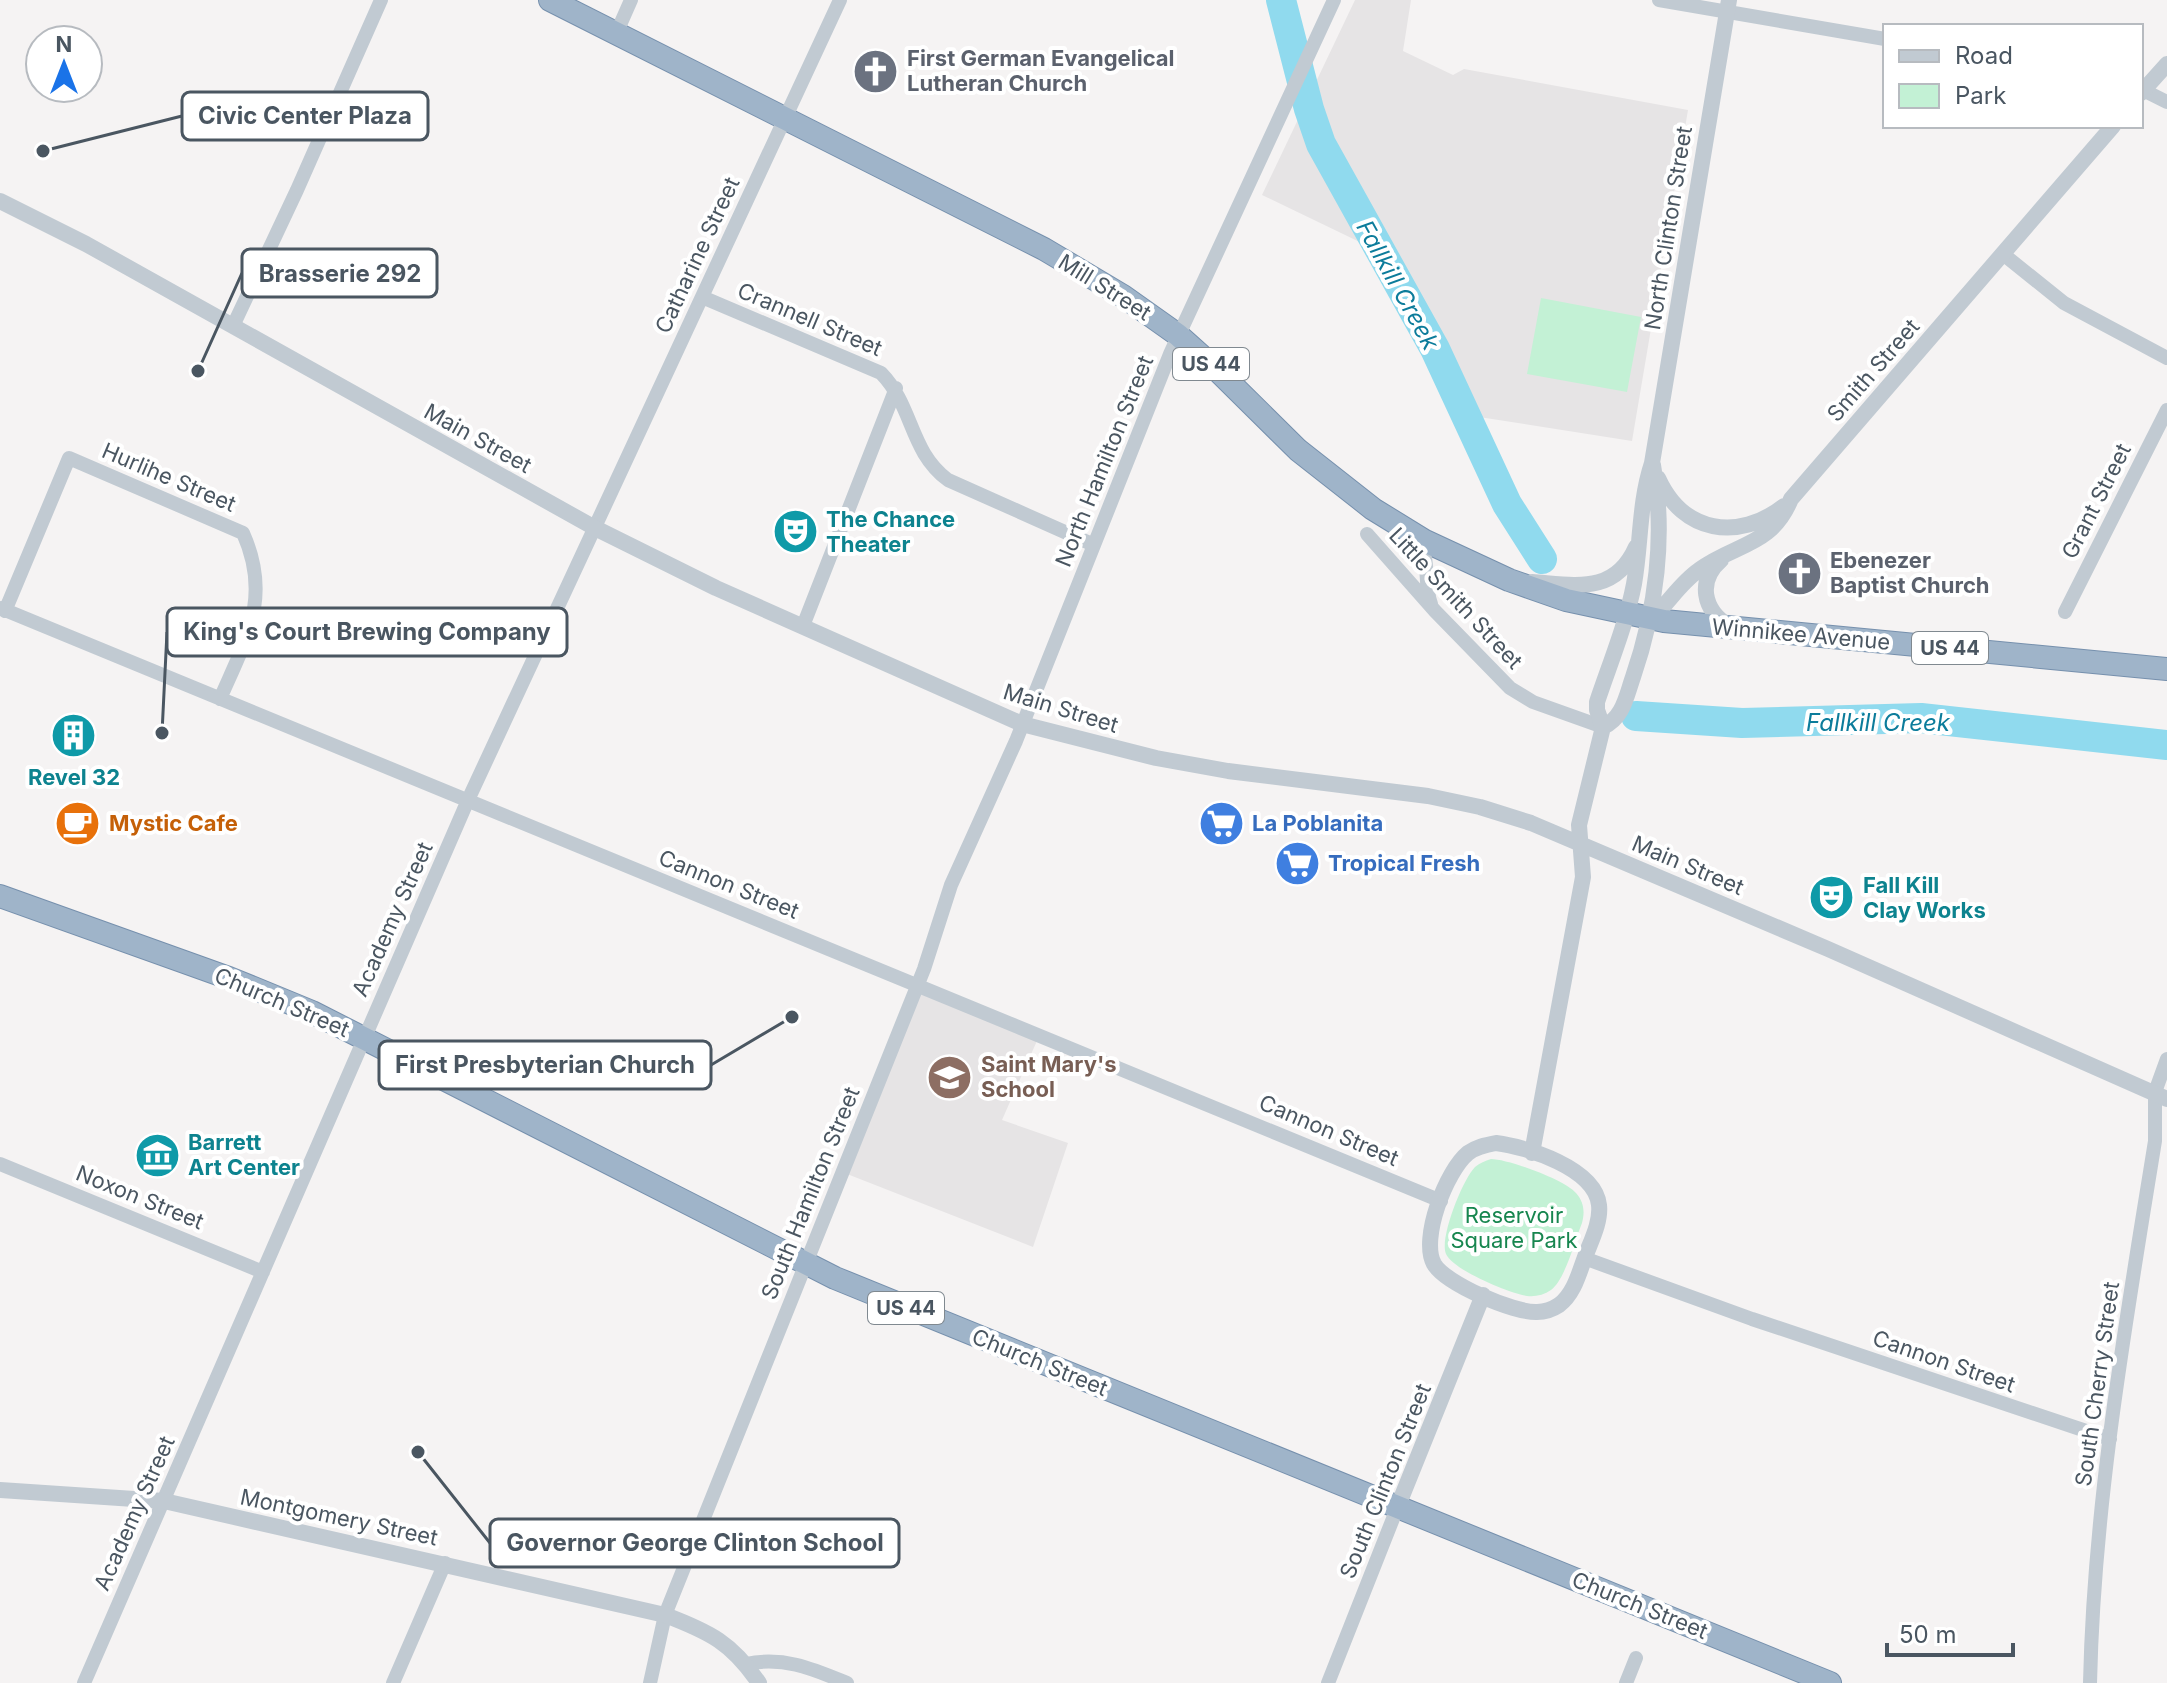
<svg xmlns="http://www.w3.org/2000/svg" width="2167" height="1683" font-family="Inter,sans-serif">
<rect width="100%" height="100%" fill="#f5f3f3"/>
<path fill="#e6e4e5" d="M1355,0H1411L1403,51L1453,75L1464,69L1688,110L1632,441L1479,417L1385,249L1370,247L1262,195Z
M917,984L1040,1034L1002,1120L1068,1143L1033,1247L842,1172Z"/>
<path fill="#c3f1d5" d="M1541,298L1641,317L1627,392L1527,374Z
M1491,1159C1508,1159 1565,1180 1576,1193C1584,1202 1585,1212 1582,1223C1575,1240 1565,1280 1551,1290C1544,1295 1535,1297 1527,1296C1509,1293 1453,1270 1446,1254C1439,1238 1463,1179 1475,1167C1480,1163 1485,1161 1491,1159Z"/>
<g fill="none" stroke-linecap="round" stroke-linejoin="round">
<path stroke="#90daee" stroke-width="30" d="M1281,0L1309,109L1321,144L1435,349L1507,504L1542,559
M1636,716L1742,723L1921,718L2167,745"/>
<defs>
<path id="trunk" d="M550,0L1044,249L1123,296L1178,335L1216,369L1298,450L1373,509L1425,541L1509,580L1566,600L1664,621L2167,669
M0,896L229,978L312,1012L835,1278L1830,1683"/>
</defs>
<use href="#trunk" stroke="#7690ad" stroke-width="24"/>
<path stroke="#c1cad2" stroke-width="14" d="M1659,0L1885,39
M616,34L631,0
M2141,89L2167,102
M2003,254L2064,303L2167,358
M702,297L881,373C914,407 909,451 948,480L1094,545
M233,326L297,190L381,0
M1367,534L1435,611L1510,688L1533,702L1603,727
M1418,539C1431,559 1423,582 1431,604
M0,608L1441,1201
M5,611L69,458L243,533C272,598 246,639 220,699
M2065,612L2167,410
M803,626L896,388
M0,1164L263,1272
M1584,1258L1752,1319L2110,1439
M746,1664C784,1656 813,1669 847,1683
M84,1683L468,800L840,0
M393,1683L445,1563
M650,1683L665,1615L924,969L951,885L1016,741L1170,354L1334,0
M1328,1683L1398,1506
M1626,1683L1636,1658
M2090,1683C2094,1501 2126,1321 2155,1141V1092L2167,1059"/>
<path stroke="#c1cad2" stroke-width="16" d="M2141,93L2167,64
M0,201L86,244L595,528L716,588L1022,724L1156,758L1228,771L1428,796L1480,807L1531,823L1828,949L2167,1099
M1658,478C1683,533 1738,542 1784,506
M1721,560C1697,581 1703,610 1729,626
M1532,582C1575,585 1615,595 1636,547
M1651,619C1668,604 1680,583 1699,570C1736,543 1771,547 1791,499L2113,126
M1603,727C1623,718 1626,697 1633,677C1656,610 1666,535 1653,465
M1496,1143C1527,1147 1595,1168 1599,1205C1601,1222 1591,1241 1585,1257C1579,1273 1574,1294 1559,1305C1553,1309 1545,1312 1537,1312C1514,1313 1446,1284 1434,1264C1420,1239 1446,1171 1468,1153C1476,1147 1485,1145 1496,1143Z
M1532,1153L1583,877L1579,825L1603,727L1597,710V702C1610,663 1626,625 1634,584C1641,544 1639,502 1652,463L1729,0
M0,1490L164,1501L665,1615C710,1632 732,1643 759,1683
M1398,1506L1483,1295"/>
<use href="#trunk" stroke="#9fb4c9" stroke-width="22"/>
</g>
<defs>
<symbol id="church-disc" viewBox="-11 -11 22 22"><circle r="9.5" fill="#6b7280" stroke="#fff"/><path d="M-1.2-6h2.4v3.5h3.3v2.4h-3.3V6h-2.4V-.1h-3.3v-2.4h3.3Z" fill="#fff"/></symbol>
<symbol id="theatre-disc" viewBox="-11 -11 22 22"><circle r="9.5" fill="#0f9aa8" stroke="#fff"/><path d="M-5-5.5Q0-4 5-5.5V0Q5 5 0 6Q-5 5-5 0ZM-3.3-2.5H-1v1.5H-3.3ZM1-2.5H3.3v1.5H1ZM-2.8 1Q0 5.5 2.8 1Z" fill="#fff"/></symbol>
<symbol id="building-disc" viewBox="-11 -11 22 22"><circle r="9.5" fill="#0f9aa8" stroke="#fff"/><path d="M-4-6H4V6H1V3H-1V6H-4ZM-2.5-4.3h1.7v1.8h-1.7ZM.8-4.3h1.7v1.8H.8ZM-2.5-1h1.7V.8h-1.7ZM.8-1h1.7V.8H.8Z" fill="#fff"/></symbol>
<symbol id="cafe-disc" viewBox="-11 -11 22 22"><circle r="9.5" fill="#e8710a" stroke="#fff"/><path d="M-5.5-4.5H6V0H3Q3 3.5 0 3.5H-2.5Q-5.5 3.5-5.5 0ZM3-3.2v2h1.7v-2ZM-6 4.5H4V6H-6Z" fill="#fff"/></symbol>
<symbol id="supermarket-disc" viewBox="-11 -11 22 22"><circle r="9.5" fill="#3f7fe0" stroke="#fff"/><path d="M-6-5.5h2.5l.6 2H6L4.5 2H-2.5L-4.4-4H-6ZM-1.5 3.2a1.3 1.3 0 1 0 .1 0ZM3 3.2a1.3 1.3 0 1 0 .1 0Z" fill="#fff"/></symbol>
<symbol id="school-disc" viewBox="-11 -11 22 22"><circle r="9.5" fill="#8d6e63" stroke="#fff"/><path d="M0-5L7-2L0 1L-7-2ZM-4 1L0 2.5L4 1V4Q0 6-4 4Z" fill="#fff"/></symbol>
<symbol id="museum-disc" viewBox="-11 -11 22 22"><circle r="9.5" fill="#0f9aa8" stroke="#fff"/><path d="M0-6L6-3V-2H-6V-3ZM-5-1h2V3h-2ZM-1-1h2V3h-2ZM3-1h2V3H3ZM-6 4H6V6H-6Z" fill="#fff"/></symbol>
</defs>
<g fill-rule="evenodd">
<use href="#church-disc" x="850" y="46" width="51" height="51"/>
<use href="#theatre-disc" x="770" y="506" width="51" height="51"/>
<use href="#church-disc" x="1774" y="548" width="51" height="51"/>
<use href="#building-disc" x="48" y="710" width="51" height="51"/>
<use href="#cafe-disc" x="52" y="798" width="51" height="51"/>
<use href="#supermarket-disc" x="1196" y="798" width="51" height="51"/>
<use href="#supermarket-disc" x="1272" y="838" width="51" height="51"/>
<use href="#theatre-disc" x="1806" y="872" width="51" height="51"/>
<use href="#school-disc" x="924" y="1052" width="51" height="51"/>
<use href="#museum-disc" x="132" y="1130" width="51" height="51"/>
</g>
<g text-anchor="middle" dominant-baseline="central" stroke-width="8" stroke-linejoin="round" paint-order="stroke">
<g fill="#fff" stroke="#808990" stroke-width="2">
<rect x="1173" y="348" width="76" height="32" rx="6"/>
<rect x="1912" y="632" width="76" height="32" rx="6"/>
<rect x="868" y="1292" width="76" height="32" rx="6"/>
</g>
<g font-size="20" font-weight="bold" fill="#4a5661">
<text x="1211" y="364">US 44</text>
<text x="1950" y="648">US 44</text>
<text x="906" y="1308">US 44</text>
</g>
<g font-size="22" font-weight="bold" fill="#5b616d" stroke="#fff" text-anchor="start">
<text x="907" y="58">First German Evangelical<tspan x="907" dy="25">Lutheran Church</tspan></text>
<text x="1830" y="560">Ebenezer<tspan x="1830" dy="25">Baptist Church</tspan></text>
</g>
<g font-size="22" fill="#4a5661" stroke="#fff">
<text transform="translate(1668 228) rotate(-81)">North Clinton Street</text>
<text transform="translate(697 255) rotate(-65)">Catharine Street</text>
<text transform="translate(1105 287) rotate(32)">Mill Street</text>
<text transform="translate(810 319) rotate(23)">Crannell Street</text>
<text transform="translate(1873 370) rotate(-49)">Smith Street</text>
<text transform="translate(478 438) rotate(29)">Main Street</text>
<text transform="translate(1104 461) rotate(-68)">North Hamilton Street</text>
<text transform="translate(169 477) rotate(23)">Hurlihe Street</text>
<text transform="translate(2096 501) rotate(-63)">Grant Street</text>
<text transform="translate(1456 598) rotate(47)">Little Smith Street</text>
<text transform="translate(1801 634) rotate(5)">Winnikee Avenue</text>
<text transform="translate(1061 708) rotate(17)">Main Street</text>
<text transform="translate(1688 865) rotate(23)">Main Street</text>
<text transform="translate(729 884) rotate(22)">Cannon Street</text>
<text transform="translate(392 919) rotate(-66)">Academy Street</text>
<text transform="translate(282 1002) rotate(23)">Church Street</text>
<text transform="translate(1329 1130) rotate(23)">Cannon Street</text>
<text transform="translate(810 1193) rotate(-68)">South Hamilton Street</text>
<text transform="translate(140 1197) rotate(22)">Noxon Street</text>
<text transform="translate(1944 1361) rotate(19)">Cannon Street</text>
<text transform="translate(1040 1362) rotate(22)">Church Street</text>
<text transform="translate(2097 1384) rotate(-82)">South Cherry Street</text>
<text transform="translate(1385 1481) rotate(-68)">South Clinton Street</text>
<text transform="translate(134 1513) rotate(-66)">Academy Street</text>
<text transform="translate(339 1517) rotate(12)">Montgomery Street</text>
<text transform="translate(1640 1605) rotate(22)">Church Street</text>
</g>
<g font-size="22" font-weight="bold" fill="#0d838f" stroke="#fff" text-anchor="start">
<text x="826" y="519">The Chance<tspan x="826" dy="25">Theater</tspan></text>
<text x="74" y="777" text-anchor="middle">Revel 32</text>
<text x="1863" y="885">Fall Kill<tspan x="1863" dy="25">Clay Works</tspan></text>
<text x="188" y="1142">Barrett<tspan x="188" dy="25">Art Center</tspan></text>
</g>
<g font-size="22" font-weight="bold" fill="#c56008" stroke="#fff" text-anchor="start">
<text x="109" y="823">Mystic Cafe</text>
</g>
<g font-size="22" font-weight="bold" fill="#366cbe" stroke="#fff" text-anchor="start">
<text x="1252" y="823">La Poblanita</text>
<text x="1328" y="863">Tropical Fresh</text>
</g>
<g font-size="22" font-weight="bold" fill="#785e54" stroke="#fff" text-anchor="start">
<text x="981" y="1064">Saint Mary's<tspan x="981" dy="25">School</tspan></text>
</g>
<g font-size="22" fill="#17864f" stroke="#fff">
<text x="1514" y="1215">Reservoir<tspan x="1514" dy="25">Square Park</tspan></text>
</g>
<g font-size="24" font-style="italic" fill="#0c7c9b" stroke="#fff">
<text transform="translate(1398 285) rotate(61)">Fallkill Creek</text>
<text x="1878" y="722">Fallkill Creek</text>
</g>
</g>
<path fill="none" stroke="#4a5661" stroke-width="3" d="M43 151L182 116M198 371L242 273M162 733L167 632M792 1017L711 1065M418 1452L490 1543"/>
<g fill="#4a5661" stroke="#fff" stroke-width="3">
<circle cx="43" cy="151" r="8"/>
<circle cx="198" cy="371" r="8"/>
<circle cx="162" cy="733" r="8"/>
<circle cx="792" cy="1017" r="8"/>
<circle cx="418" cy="1452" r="8"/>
</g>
<g fill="#fff" stroke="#4a5661" stroke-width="3">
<rect x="182" y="92" width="246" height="48" rx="8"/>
<rect x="242" y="249" width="195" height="48" rx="8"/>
<rect x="167" y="608" width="400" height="48" rx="8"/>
<rect x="379" y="1041" width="332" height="48" rx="8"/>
<rect x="490" y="1519" width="409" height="48" rx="8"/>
</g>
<g font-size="24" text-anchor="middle" font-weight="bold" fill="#4a5661">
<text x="305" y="124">Civic Center Plaza</text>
<text x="340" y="282">Brasserie 292</text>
<text x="367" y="640">King's Court Brewing Company</text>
<text x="545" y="1073">First Presbyterian Church</text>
<text x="695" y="1551">Governor George Clinton School</text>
</g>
<rect x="1883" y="24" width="260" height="104" fill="#ffffff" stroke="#b7bbc0" stroke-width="2"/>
<rect x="1899" y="50" width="40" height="12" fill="#c1cad2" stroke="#b7bbc0" stroke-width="2"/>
<text x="1955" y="64" font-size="24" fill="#4a5661">Road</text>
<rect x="1899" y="84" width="40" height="24" fill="#c3f1d5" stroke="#b7bbc0" stroke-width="2"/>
<text x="1955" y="104" font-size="24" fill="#4a5661">Park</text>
<g transform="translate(64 64)"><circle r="38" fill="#ffffff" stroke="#b7bbc0" stroke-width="2"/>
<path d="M0-6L14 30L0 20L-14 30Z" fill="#1a73e8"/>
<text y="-12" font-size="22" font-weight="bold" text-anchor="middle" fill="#4a5661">N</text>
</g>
<path d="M1887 1643v12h126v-12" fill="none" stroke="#4a5661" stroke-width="4"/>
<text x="1899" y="1643" font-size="24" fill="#4a5661" stroke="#ffffff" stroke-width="6" paint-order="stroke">50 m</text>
</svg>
